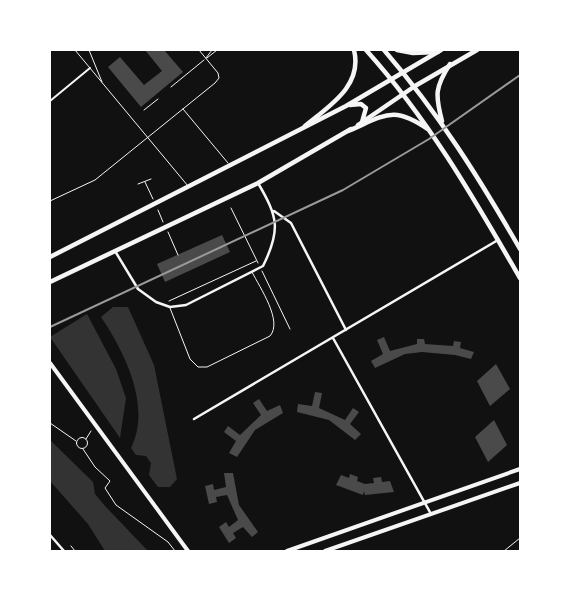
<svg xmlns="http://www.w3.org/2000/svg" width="570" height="601" font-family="Rubik,sans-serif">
<rect width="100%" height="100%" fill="#111"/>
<path fill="#333" d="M113,307H128L154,365L177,479L170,487H158L149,475L151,463L146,456L136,455L131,448C152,406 124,351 101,317Z
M87,314L116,369L126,398L120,438L50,337Z
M50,440L93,482L95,494L105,506L148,551H105L88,524L50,481Z"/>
<path fill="#4a4a4a" d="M145,50H164L183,72L141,107L108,67L120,57L144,85L162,71Z
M222,235L230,252L165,282L157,264Z
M384,337L390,351L417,344V339H424L425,344L453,346L454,341L461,342L460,348L474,352L471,359L455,355L422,352L405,354L375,368L371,361L383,354L377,340Z
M496,364L510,389L490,406L477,381Z
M315,392L322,393L319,408L345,420L353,408L359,412L350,424L361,434L355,440L329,420L297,412L298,404L312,406Z
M259,399L267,411L280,405L283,413L255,430L237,457L229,453L236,441L224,432L228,426L240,435L261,415L253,403Z
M494,420L507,445L488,462L475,437Z
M224,473H233L239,505L258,532L252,537L243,527L233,533L236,538L229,543L219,527L226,522L229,527L238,520L227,495L216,497L217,502L209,504L205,486L213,484L214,490L226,487Z
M350,474L358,477L357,481L365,484V488V484L374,483L373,478L381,477L382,482L390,481L394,492L365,495L364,491L363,495L336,485L341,475L349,478Z"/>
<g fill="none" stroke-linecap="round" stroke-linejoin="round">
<path stroke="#f5f5f5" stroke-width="1" d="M171,87L204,60
M144,110L158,99
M145,182L153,199
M138,184L151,179
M231,208L258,263
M158,210L163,222
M168,232L178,255
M262,271L290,329
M169,301L256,261
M50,423L76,441
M76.5 443a5.5 5.5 0 1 1 11 0a5.5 5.5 0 1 1-11 0Z
M86,439L91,431
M83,449L95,467L110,481L105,488L116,505L168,542L175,551
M71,546L75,551
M504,551L520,538"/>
<path stroke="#f5f5f5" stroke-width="1" d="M75,50L188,186
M89,50L102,82
M206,58L212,50
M207,58L217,50
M183,109L228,163
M50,201L95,180L215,83L219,78L218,73L199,50
M170,308L190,359L198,367H207L270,336C283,321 260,288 252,272"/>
<path stroke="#f5f5f5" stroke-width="2" d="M50,101L90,68"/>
<path stroke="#f5f5f5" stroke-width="2.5" d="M274,211L291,223L346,330
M115,251L138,289L156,302L170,307L186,305L263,266C281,230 278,217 258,183
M333,338L431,514
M194,419L498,240
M50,535L64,551"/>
<path stroke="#f5f5f5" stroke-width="4" d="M50,363L188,551
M287,551L520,469
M325,551L520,483"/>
<path stroke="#f5f5f5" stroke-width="4.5" d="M350,105L361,104L366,108L362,122
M358,125L415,86L477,50
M50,257L346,106L441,50
M50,282L258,183L351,129"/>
<path stroke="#f5f5f5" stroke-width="4.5" d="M366,50C429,120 473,197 520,278
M384,50C439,114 478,176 520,249
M397,50L413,53L438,52
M442,121C435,95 435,87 450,64
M305,126C329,106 363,86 354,50
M348,131C386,115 393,105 429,130"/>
<path stroke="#9a9a9a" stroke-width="2" d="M50,327L343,190L429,139L520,75"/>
</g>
<rect width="570" height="601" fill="none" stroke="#ffffff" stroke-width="102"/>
</svg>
